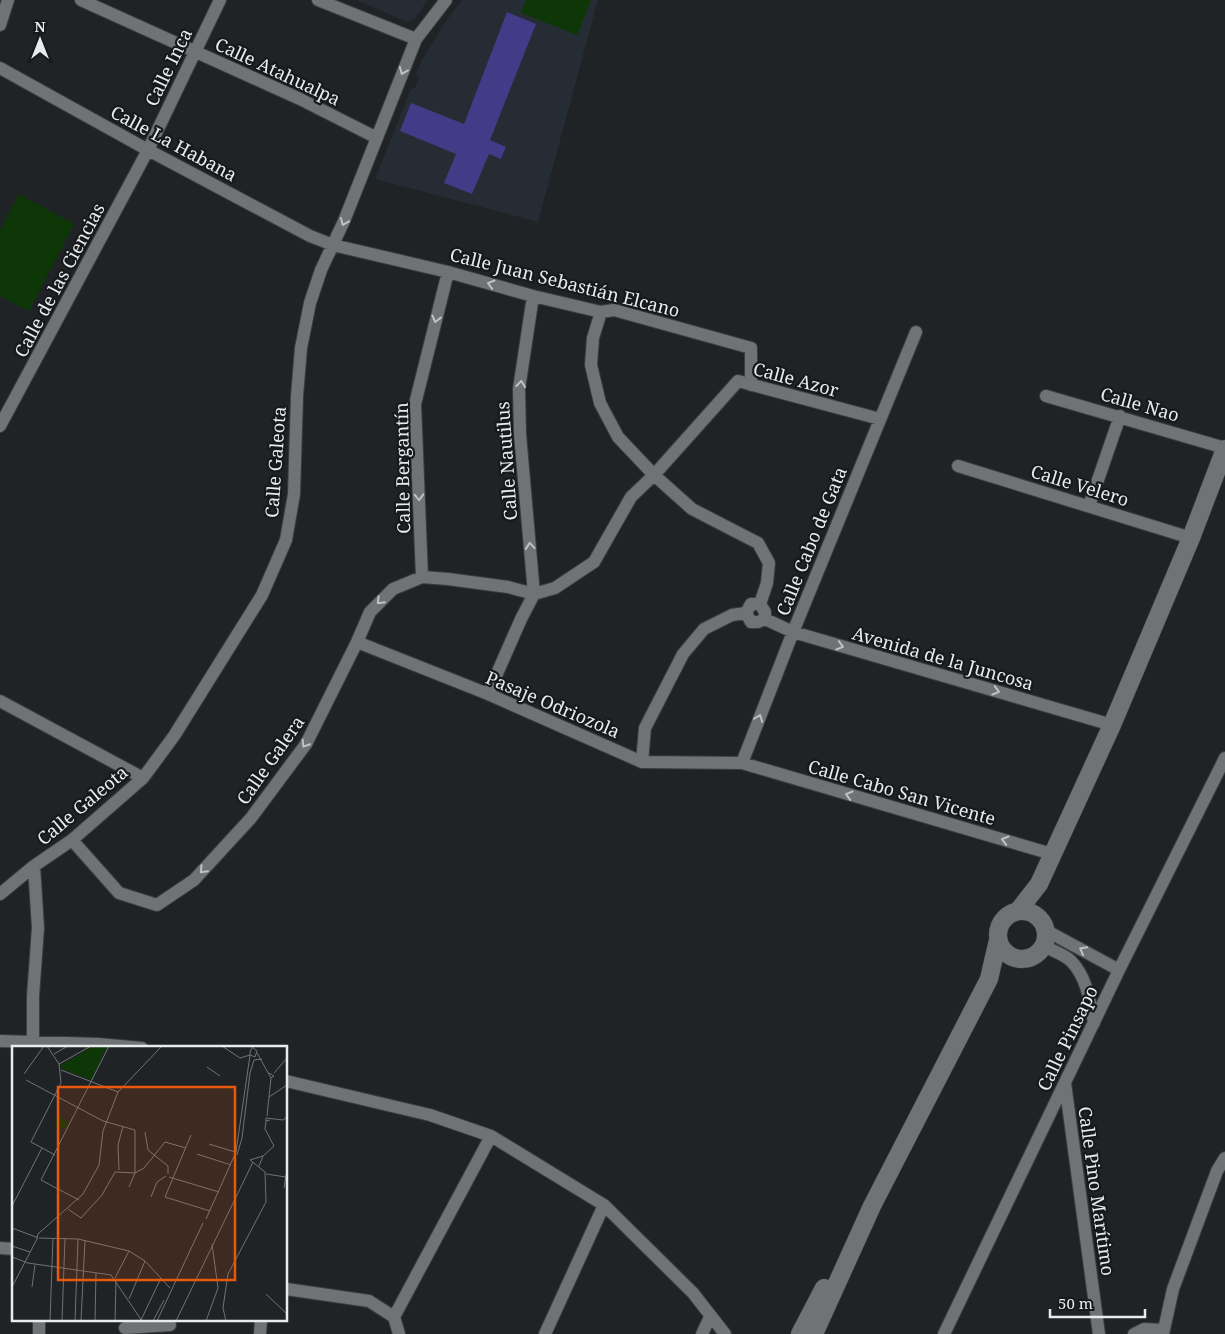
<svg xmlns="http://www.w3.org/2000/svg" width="1225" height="1334" font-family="'Noto Serif',serif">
<rect width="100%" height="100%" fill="#202325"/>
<path fill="#262c33" d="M356,0H428L415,18L407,22Z
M462,0H598L538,222L375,179L411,89L415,88L419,79L416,74L422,60L444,24Z"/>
<path fill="#0d3707" d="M526,0H591L577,35L521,13Z
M19,194L74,224L29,311L0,296V231Z"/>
<path fill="#423c88" d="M507,12L536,24L490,140L506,147L501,159L489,154L472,194L444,183L456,154L400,131L411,103L464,124Z"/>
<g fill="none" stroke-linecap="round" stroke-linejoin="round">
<defs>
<path id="street" d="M81,0L300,99L377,138
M318,0L416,39
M0,25L8,0
M0,68L148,150L310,236L333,245L448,272L533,296L601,312L614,310L751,348V385
M533,296L519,389L520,434L534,594
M601,312L593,338L591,365L600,403L618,437L654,475L692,509L758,543L769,563L767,583L760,604
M1046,396L1225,448
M0,426L148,150L220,0
M958,466L1191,538
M1089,506L1120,416
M422,577L415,404L448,272
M751,604H760L765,612V619L758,622H751L746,613Z
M765,619L793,632L1112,725
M357,642L488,694L642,762L742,763L1052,854
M488,694L521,619L534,594L555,588L594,562L631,497L654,475L738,381L880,419
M0,701L143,778
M642,762L645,728L683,654L704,629L732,615L746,613
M742,763L793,632L916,332
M72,840L119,893L157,905L194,880L251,818L306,744L357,642L370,612L393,589L422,577L448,579L508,587L534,594
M0,894L34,866L72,840L143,778L174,736L262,595L286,540L294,494L297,396L301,348L310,303L321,270L344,221L416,39L446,0
M1047,931L1119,970
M1044,946C1053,951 1065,955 1071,961C1087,977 1090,1002 1094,1023
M0,1041L98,1044L142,1048
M33,1043V996L38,928L34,866
M286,1081L430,1115L491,1136L604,1205L693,1293L725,1334
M1065,1083L1099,1334
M0,1248L14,1249
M286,1289L369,1301L394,1317L399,1334
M394,1317L491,1136
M125,1328L170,1325
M39,1334V1320
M260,1334L261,1320
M545,1334L604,1205
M702,1334L710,1317
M944,1334L1119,970L1225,758
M1134,1334L1144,1329L1163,1330
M1163,1334L1173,1289L1217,1171L1225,1158"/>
<path id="secondary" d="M998 935a24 24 0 1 1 48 0a24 24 0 1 1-48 0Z
M1018,911L1039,884L1112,725L1191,538L1225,449
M800,1334L824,1288
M814,1334L872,1206L989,979L998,940"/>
</defs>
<use href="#street" stroke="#3b3d3f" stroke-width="14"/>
<use href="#secondary" stroke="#3b3d3f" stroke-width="19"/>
<use href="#street" stroke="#707375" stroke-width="12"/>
<use href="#secondary" stroke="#707375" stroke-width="18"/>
</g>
<defs><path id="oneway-chevron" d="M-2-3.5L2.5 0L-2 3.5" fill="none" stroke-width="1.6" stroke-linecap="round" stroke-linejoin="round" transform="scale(1.25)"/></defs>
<g stroke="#bfc1c2">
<use href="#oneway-chevron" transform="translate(403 71) rotate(112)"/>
<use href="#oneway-chevron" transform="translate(344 222) rotate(113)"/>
<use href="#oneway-chevron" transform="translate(491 284) rotate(-164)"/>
<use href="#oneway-chevron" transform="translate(436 319) rotate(104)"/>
<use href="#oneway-chevron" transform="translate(521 384) rotate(-83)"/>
<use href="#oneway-chevron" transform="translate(419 497) rotate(88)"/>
<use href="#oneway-chevron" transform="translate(530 546) rotate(-95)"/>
<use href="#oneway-chevron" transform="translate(380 601) rotate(135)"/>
<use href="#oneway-chevron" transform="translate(840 646) rotate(16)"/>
<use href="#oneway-chevron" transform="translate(996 691) rotate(16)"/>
<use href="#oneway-chevron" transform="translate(759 718) rotate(-69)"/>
<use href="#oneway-chevron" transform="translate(305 744) rotate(122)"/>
<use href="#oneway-chevron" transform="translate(849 795) rotate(-164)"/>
<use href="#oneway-chevron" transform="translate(1005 840) rotate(-164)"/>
<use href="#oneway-chevron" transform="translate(203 870) rotate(133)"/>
<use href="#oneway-chevron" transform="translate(1083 950) rotate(-152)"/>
</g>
<g text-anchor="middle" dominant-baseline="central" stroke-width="4.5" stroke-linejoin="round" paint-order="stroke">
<g font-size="18" fill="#e9ebec" stroke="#17191b">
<text transform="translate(168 67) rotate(-64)">Calle Inca</text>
<text transform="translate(278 71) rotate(25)">Calle Atahualpa</text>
<text transform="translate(174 143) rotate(28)">Calle La Habana</text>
<text transform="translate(59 280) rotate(-62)">Calle de las Ciencias</text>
<text transform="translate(565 282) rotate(14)">Calle Juan Sebastián Elcano</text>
<text transform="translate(796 379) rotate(15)">Calle Azor</text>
<text transform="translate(1140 404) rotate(16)">Calle Nao</text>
<text transform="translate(506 461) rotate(-94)">Calle Nautilus</text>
<text transform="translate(275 462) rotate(-86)">Calle Galeota</text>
<text transform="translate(402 468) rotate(-91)">Calle Bergantín</text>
<text transform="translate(1080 485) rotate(17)">Calle Velero</text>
<text transform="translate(811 541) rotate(-68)">Calle Cabo de Gata</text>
<text transform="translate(943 658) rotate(16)">Avenida de la Juncosa</text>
<text transform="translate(553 704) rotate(23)">Pasaje Odriozola</text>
<text transform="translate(270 760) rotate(-55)">Calle Galera</text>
<text transform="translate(902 792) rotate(16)">Calle Cabo San Vicente</text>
<text transform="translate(82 805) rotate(-40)">Calle Galeota</text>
<text transform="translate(1067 1038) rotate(-64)">Calle Pinsapo</text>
<text transform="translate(1097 1191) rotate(82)">Calle Pino Marítimo</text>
</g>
</g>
<g transform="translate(12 1046)">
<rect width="275" height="275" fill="#202325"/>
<path d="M81,0H95L79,34L50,23L49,19ZM43 77a6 6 0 1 1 12 0a6 6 0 1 1-12 0Z" fill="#0d3707"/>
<path fill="none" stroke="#707375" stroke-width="1" d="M35,0L47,18L49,37L19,96L43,109M210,0L228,12L238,9M240,1L245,5L243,11L238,9V6L241,0M245,7L259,32L262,30L257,27M42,8L56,0M47,18L79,0M195,21L208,30M49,24L106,46M262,27L275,12M12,28L32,0M14,34L91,75L123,84V127M257,51L275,39M255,70L259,32M258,74L254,75V72L271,74L275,71M133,86L136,104L156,120V128M179,89L153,151L198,165M197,98L223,106M185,108L219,119M225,109L230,92L238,27L242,14L250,13M251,110L262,100L253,83L254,75M107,124L106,99L111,80M254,128L274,131M157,131L207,146M117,141L123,127L132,122L153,96L174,102M272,142L275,123M139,151L145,136L154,130M67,154L29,134L97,0M0,160L30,102M56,163L69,172L90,149L103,126L123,127M194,173L224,106L238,9M0,182L24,191M25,190V193L26,188L71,148L87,119L91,85L106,46L150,0M27,192L66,193L117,205L133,215L158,242M0,200L18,206M0,211L16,217L99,229L130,275M103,232L117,205M0,241L25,193M20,241L23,219M254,248L275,268M117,253L133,215M38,275L41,192M50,275L53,192M63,275L66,193M69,275L73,194M83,275L84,227M103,275L104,235M124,275L129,274L149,232M141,275L152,254M145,275L191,177M164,275L241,116M194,275L206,242L200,198M214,275L211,262L216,228L254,156L253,126L238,114L251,110L247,120"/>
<path fill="#e8590c" fill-opacity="0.15" stroke="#e8590c" stroke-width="2.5" d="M46,41H223V234H46Z"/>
<rect width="275" height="275" fill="none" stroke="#e9ebec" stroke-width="2.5"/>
</g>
<g transform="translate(40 40)" stroke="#17191b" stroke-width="4" paint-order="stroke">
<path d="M0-4L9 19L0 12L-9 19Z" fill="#e9ebec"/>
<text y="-8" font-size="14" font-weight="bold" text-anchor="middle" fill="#e9ebec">N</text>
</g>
<path d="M1050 1309v8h95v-8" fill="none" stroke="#e9ebec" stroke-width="2.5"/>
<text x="1058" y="1309" font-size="15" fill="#e9ebec" stroke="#17191b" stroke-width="4" paint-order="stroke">50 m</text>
</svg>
